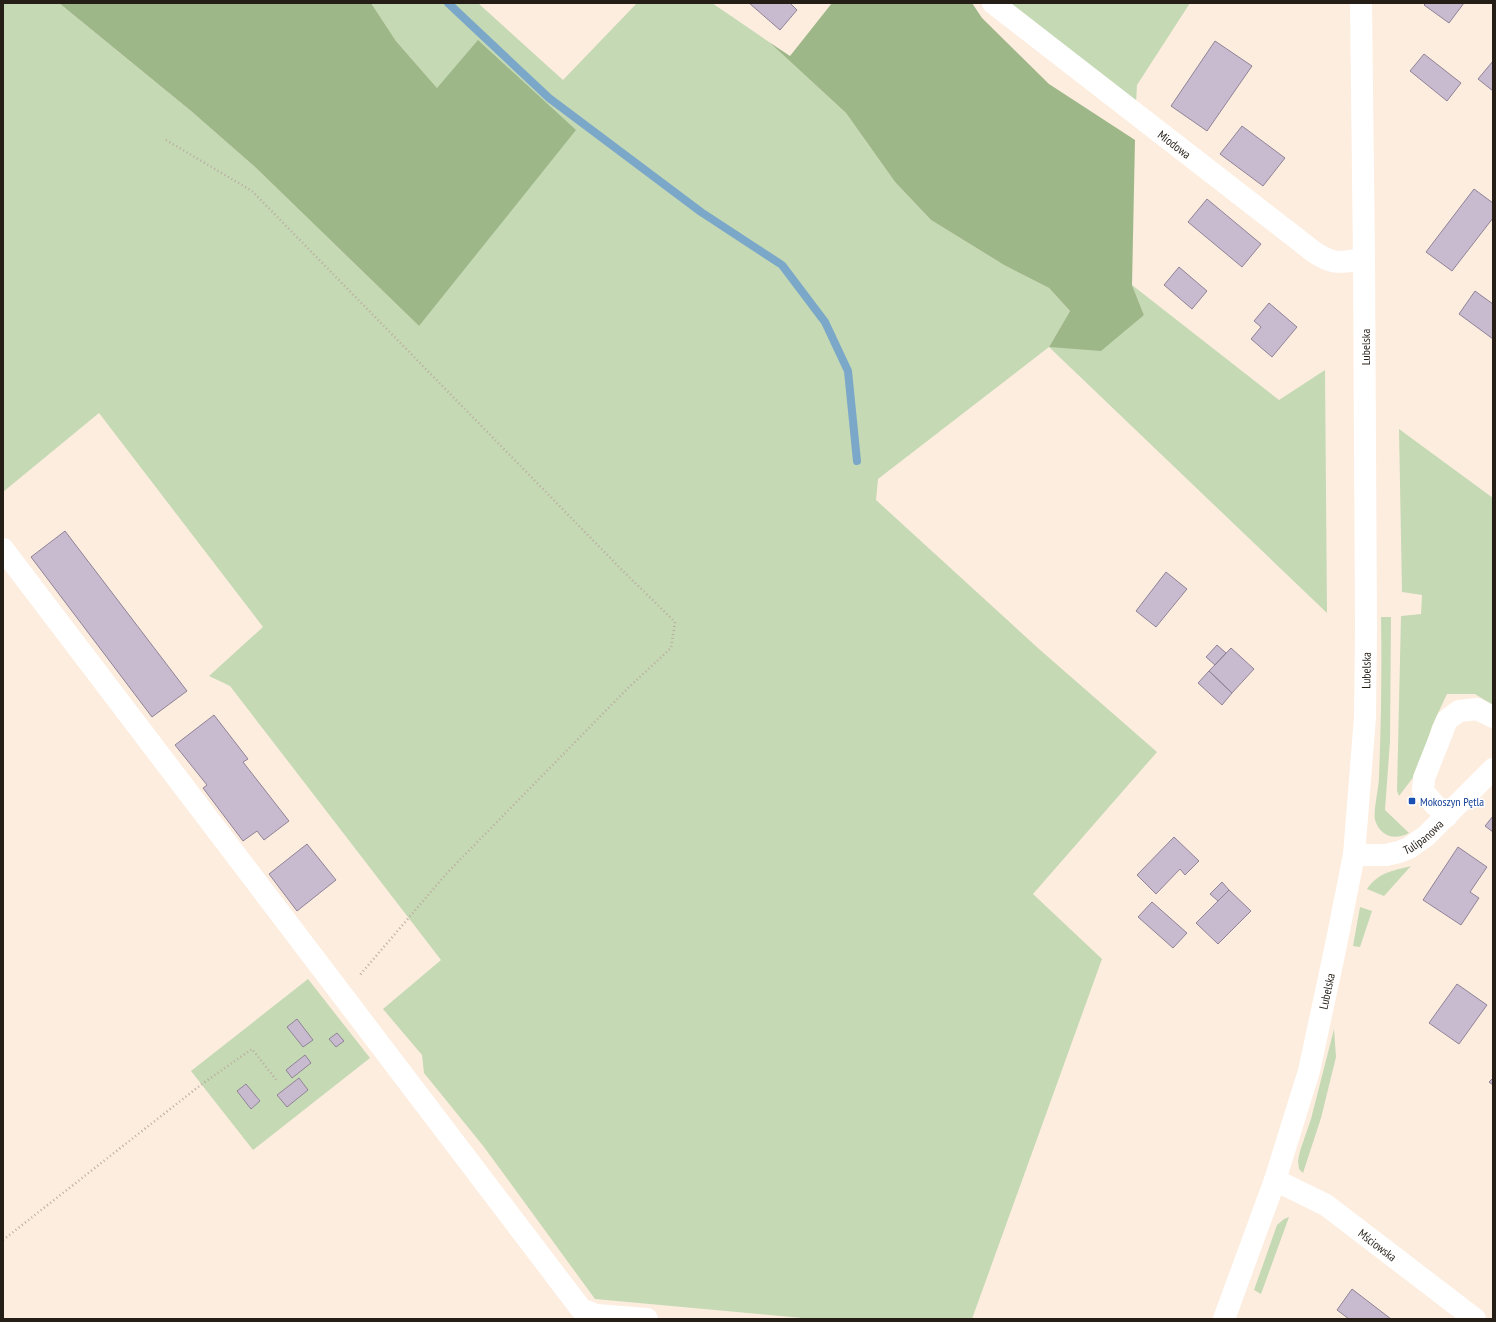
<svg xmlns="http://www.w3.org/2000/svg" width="1496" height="1322" font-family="'PT Sans Narrow',sans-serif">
<rect width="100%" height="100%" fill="#fdeddf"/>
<path fill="#c5d9b4" d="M3,3H59L191,111L255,167L419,326L437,88L396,41L371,3H478L563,80L637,3H712L769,42L846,113L895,182L931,220L1004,265L1049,288L1070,311L1049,347L1144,315L1132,285L1279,400L1325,370L1327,613L1049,347L878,479L876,500L1039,649L1157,752L1033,894L1102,959L972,1319H813L595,1299L484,1147L424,1073L422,1055L383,1009L441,960L230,686L209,676L263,627L99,413L3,492Z
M1004,3H1190L1137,85L1136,103Z
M1399,429L1493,498V705L1475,694H1447L1432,726L1418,771L1399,796L1397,791L1401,616L1421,614L1422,595L1402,592Z
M1381,617H1391L1390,741L1385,810L1409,833C1394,841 1380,836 1375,820C1373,811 1379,787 1379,777C1381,724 1382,671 1381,617Z
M1411,866L1384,896L1367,889C1379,872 1392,871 1411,866Z
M1360,907L1372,911L1360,947L1353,946Z
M308,979L370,1058L253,1150L191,1071Z
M1334,1029L1336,1057L1321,1118L1303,1173L1299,1169L1298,1161L1300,1151L1311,1119Z
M1289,1217L1261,1294L1254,1290L1277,1225L1284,1219Z"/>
<path fill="#9eb789" d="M59,3H371L396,41L437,88L478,40L576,130L419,326L255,167L191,111Z
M832,3H972L982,18L1049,84L1135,140L1132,285L1144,315L1101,351L1049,347L1070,311L1049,288L1004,265L931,220L895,182L846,113L769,42L790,56Z"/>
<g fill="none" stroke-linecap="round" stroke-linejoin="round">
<path stroke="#7ba8c9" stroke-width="8" d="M448,3L549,98L701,212L782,265L825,322L848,371L857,461"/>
</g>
<path fill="#c8bacf" stroke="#908397" d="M749,3H790L797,10L780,30Z
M1426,3H1464L1449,23L1424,5Z
M1215,41L1252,66L1207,131L1171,106Z
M1424,54L1461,83L1447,101L1410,71Z
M1493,61V91L1478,79Z
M1242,126L1285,158L1263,186L1220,154Z
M1474,189L1493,203V218L1452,271L1426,252Z
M1207,199L1261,244L1242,267L1188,222Z
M1179,267L1207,291L1192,309L1164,285Z
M1475,291L1493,304V339L1459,314Z
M1269,303L1297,327L1272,357L1251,339L1261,327L1254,321Z
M65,531L187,691L152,717L31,557Z
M1166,572L1187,589L1156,627L1136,611Z
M1217,645L1226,653L1215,665L1206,657Z
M1231,648L1254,669L1232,693L1209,671Z
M1209,671L1232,693L1222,705L1198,683Z
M214,715L248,759L243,762L289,821L264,840L257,831L243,841L203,788L207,785L175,745Z
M1493,816V832L1485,826Z
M1174,837L1199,861L1185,875L1180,869L1156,894L1137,875Z
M307,844L336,880L297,911L269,874Z
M1458,847L1487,867L1470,892L1479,898L1461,925L1423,900Z
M1222,882L1229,890L1218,901L1210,894Z
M1229,890L1251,911L1218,944L1196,923Z
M1152,902L1187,933L1173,948L1138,917Z
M1457,984L1487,1005L1459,1044L1429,1023Z
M297,1019L313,1040L303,1047L287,1027Z
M337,1033L344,1041L336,1047L329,1039Z
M305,1055L311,1063L292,1078L286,1070Z
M299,1078L308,1090L287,1107L277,1095Z
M1493,1078V1085L1489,1082Z
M246,1084L260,1101L251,1109L237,1091Z
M1352,1289L1391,1319H1349L1337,1310Z"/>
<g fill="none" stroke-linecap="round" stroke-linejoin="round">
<path stroke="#b9aca0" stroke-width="2.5" stroke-dasharray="1 3" stroke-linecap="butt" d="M166,140L252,191L624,572L675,622L671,648L627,689L447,873L359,976
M3,1240L202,1084L252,1049L277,1081"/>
<g stroke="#fff" stroke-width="22">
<path id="s1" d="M993,3L1314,252C1335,266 1341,262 1364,259"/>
<path d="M3,549L581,1309L596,1315L647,1319"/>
<path d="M1447,816L1434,804L1423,791L1424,778L1447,720L1459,711L1477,709L1493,717"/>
<path id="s2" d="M1354,855H1386L1399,852L1409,848L1426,836L1493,769"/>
<path id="s3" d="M1275,1180L1326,1205L1475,1319"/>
</g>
<path stroke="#fff" stroke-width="22" id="s4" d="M1224,1319L1275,1180L1309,1071L1335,950L1354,855L1365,717L1366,629L1364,259L1361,3"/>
</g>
<rect fill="#1a4fb4" stroke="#fff" stroke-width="1.5" x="1408" y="797" width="8" height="8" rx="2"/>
<g text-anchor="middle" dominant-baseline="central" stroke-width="3" stroke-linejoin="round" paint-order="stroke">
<g font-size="12" fill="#251e17" stroke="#fff">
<text stroke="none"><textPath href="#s1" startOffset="230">Miodowa</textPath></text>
<text transform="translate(1365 347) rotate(-90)">Lubelska</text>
<text stroke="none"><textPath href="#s4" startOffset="668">Lubelska</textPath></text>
<text stroke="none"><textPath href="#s2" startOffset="74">Tulipanowa</textPath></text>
<text stroke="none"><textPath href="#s4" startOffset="344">Lubelska</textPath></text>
<text stroke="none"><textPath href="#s3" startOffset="122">Mściowska</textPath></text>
</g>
<g font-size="12" fill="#164399" stroke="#fff" text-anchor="start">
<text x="1420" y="801">Mokoszyn Pętla</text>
</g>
</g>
<rect width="1496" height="1322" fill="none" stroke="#251e17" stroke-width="8"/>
</svg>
